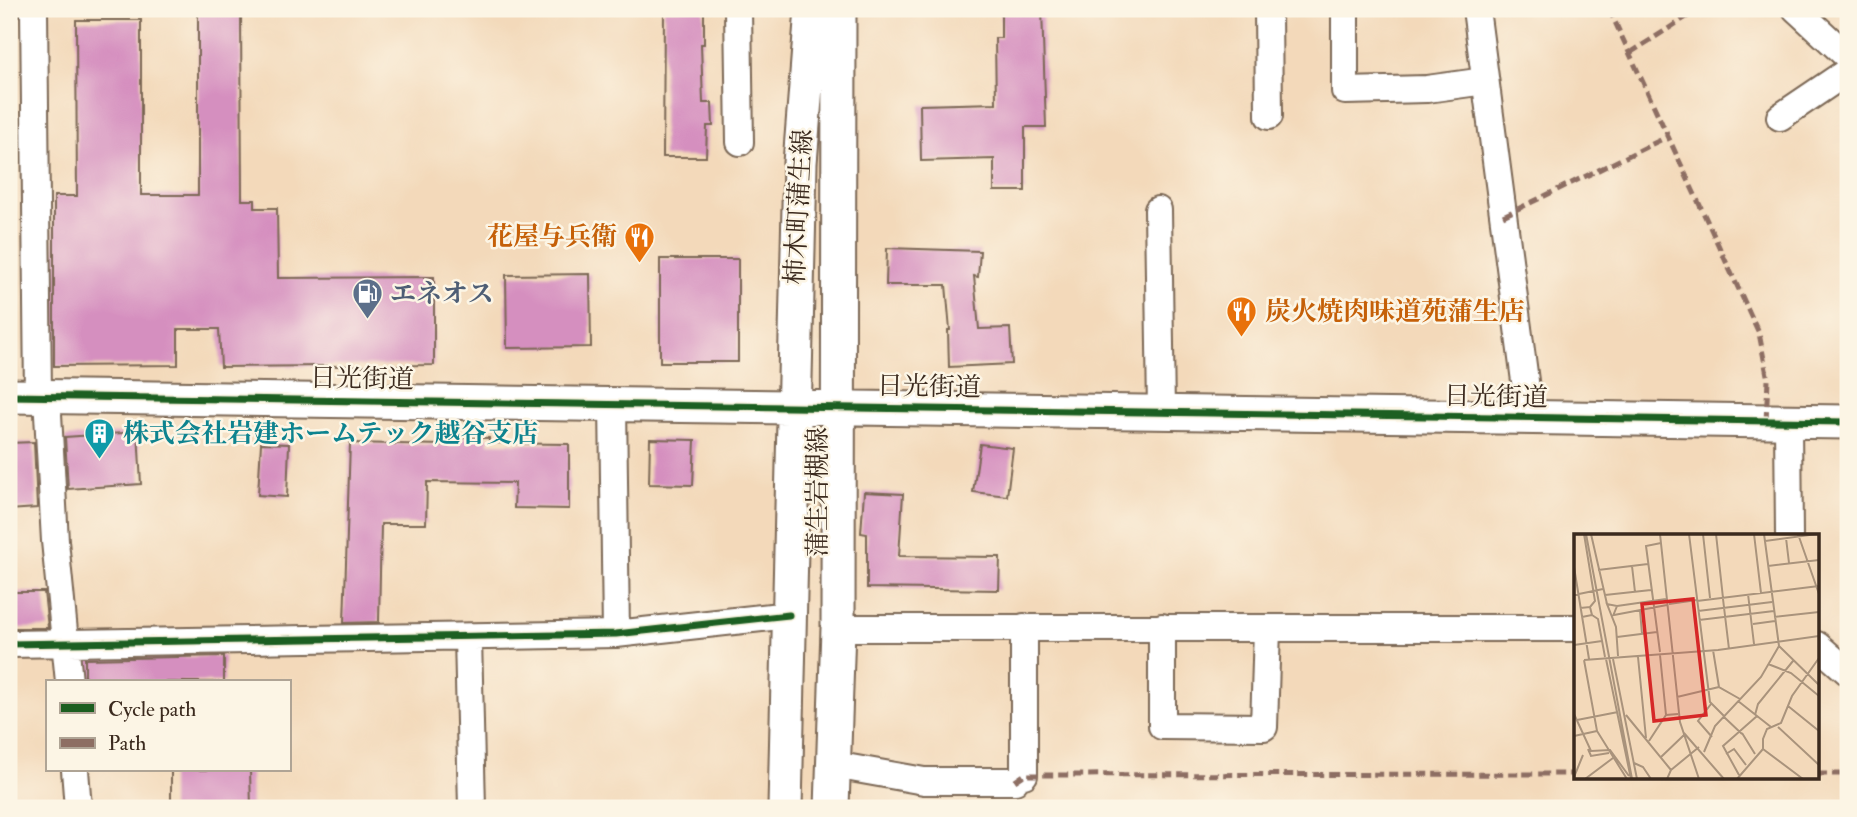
<svg xmlns="http://www.w3.org/2000/svg" width="1857" height="817" font-family="'IM FELL Double Pica','Noto Serif JP',serif">
<rect width="100%" height="100%" fill="#fcf5e5"/>
<filter id="ink" filterUnits="userSpaceOnUse"><feTurbulence type="fractalNoise" baseFrequency=".0143" numOctaves="2"/><feDisplacementMap in="SourceGraphic" scale="14" xChannelSelector="R" yChannelSelector="G"/><feConvolveMatrix kernelMatrix="1 2 1 2 8 2 1 2 1" color-interpolation-filters="sRGB"/></filter>
<filter id="wash" filterUnits="userSpaceOnUse"><feTurbulence type="fractalNoise" baseFrequency=".00686" numOctaves="4" result="noise"/><feDisplacementMap in="SourceGraphic" scale="28" xChannelSelector="R" yChannelSelector="G"/><feGaussianBlur stdDeviation="1.57" result="paint"/><feColorMatrix in="noise" values="0 0 0 0 0 0 0 0 0 0 0 0 0 0 0 0 0 1.4 0 .05"/><feComposite in="paint" operator="in"/></filter>
<g filter="url(#wash)">
<rect width="100%" height="100%" fill="#f3d9ba"/>
<g id="blocks">
<path fill="#d58fbf" d="M198,9H241L242,200H255V208H277L278,278L434,277V365L221,367L219,329H178V365L54,366V196H77L76,20H141V195H198Z
M664,9H704V44H701L703,103H712L713,126H707L706,157H663Z
M1001,9H1042L1046,127H1025V191H994V159L921,161L920,105L996,103L995,38H1001Z
M887,248L980,251L978,277L974,276L979,329L1010,328L1012,364L949,367L948,330H950L946,285H886Z
M660,259H738V362H660Z
M590,274L591,347L507,348L506,275Z
M138,432L141,484L68,489L65,437Z
M444,437L489,438V443L569,444V509L514,508L515,483L427,482L426,524H381L379,622L344,623L350,443L444,445Z
M650,439L695,440L693,485L649,484Z
M34,442L37,508L9,510V443Z
M261,443L289,444L287,497L258,495Z
M980,444L1013,448L1007,496L973,492Z
M864,492L903,494L899,556L1000,557L999,590L867,588V534L861,533Z
M9,592H44L48,628H9Z
M224,656V682H85V659Z
M171,770H250L251,808H171Z"/>
</g>
</g>
<g filter="url(#ink)">
<use href="#blocks" fill-opacity="0" stroke="#7b6755" stroke-width="2"/>
<g fill="none" stroke-linecap="round" stroke-linejoin="round">
<defs>
<path id="minor" d="M34,9L38,396
M738,9L740,142
M1268,9L1269,116
M1345,9V91L1427,89L1485,81
M1476,9L1530,419
M1796,9L1848,57
M1780,117L1848,71
M1158,210L1161,411
M47,396L55,541L69,682
M613,403L616,634
M1788,422L1789,535
M1024,627V775
M1162,627V726L1264,727L1267,628
M838,628H1575
M468,637L472,808
M9,644L616,634L789,615
M1817,645L1848,672
M834,765L924,781H1015
M75,770L78,808"/>
<path id="major" d="M9,396L1848,422
M785,808L800,163L812,9
M832,808L838,628L839,9"/>
</defs>
<use href="#minor" stroke="#7b6755" stroke-width="30"/>
<use href="#major" stroke="#7b6755" stroke-width="37"/>
<use href="#minor" stroke="#fff" stroke-width="26"/>
<use href="#major" stroke="#fff" stroke-width="33"/>
<path stroke="#8d6e63" stroke-width="5" stroke-dasharray="10 5" stroke-linecap="butt" d="M1609,9L1759,333L1768,380L1766,421
M1630,53L1699,9
M1503,216L1669,136
M1817,774H1848
M1015,781L1024,775L1575,774"/>
<defs>
<path id="cycleway" d="M9,396L1848,422
M9,644L616,634L789,615"/>
</defs>
<use href="#cycleway" stroke="#fcf5e5" stroke-width="11"/>
<use href="#cycleway" stroke="#1b5e20" stroke-width="7"/>
</g>
</g>
<defs>
<symbol id="restaurant-pin" viewBox="-11 -11 22 30"><path d="M0 17L-7.5 6A9.5 9.5 0 1 1 7.5 6Z" fill="#e8710a" stroke="#fcf5e5"/><path d="M-5-6h1v4h1v-4h1v4h1v-4h1v5L-1.5 .5V6h-2V.5L-5-1ZM5-6V6H3V1.5H1.5Q1.5-4 5-6Z" fill="#fff"/></symbol>
<symbol id="fuel-pin" viewBox="-11 -11 22 30"><path d="M0 17L-7.5 6A9.5 9.5 0 1 1 7.5 6Z" fill="#5c6f8a" stroke="#fcf5e5"/><path d="M-5.5-6h7V0h2V4h1.3V-2.5L3-4.5l.8-.8L6-3V5H2.5V1h-1V6h-7ZM-4.2-4.7v3.2H.2V-4.7Z" fill="#fff"/></symbol>
<symbol id="building-pin" viewBox="-11 -11 22 30"><path d="M0 17L-7.5 6A9.5 9.5 0 1 1 7.5 6Z" fill="#0f9aa8" stroke="#fcf5e5"/><path d="M-4-6H4V6H1V3H-1V6H-4ZM-2.5-4.3h1.7v1.8h-1.7ZM.8-4.3h1.7v1.8H.8ZM-2.5-1h1.7V.8h-1.7ZM.8-1h1.7V.8H.8Z" fill="#fff"/></symbol>
</defs>
<g fill-rule="evenodd">
<use href="#restaurant-pin" x="622" y="220" width="35" height="47"/>
<use href="#fuel-pin" x="350" y="276" width="35" height="47"/>
<use href="#restaurant-pin" x="1224" y="294" width="35" height="47"/>
<use href="#building-pin" x="82" y="416" width="35" height="47"/>
</g>
<g text-anchor="middle" dominant-baseline="central" stroke-width="5" stroke-linejoin="round" paint-order="stroke">
<g font-size="26" fill="#3b2a1e" stroke="#fcf5e5">
<text transform="translate(799 207) rotate(-87)">柿木町蒲生線</text>
<text transform="translate(362 379) rotate(1)">日光街道</text>
<text transform="translate(929 387) rotate(1)">日光街道</text>
<text transform="translate(1496 397) rotate(1)">日光街道</text>
<text transform="translate(818 492) rotate(-90)">蒲生岩槻線</text>
</g>
<g font-size="26" font-weight="bold" fill="#c56008" stroke="#fcf5e5" text-anchor="end">
<text x="617" y="237">花屋与兵衛</text>
<text x="1265" y="312" text-anchor="start">炭火焼肉味道苑蒲生店</text>
</g>
<g font-size="26" font-weight="bold" fill="#4e5e75" stroke="#fcf5e5" text-anchor="start">
<text x="390" y="294">エネオス</text>
</g>
<g font-size="26" font-weight="bold" fill="#0d838f" stroke="#fcf5e5" text-anchor="start">
<text x="123" y="434">株式会社岩建ホームテック越谷支店</text>
</g>
</g>
<g transform="translate(1574 534)">
<rect width="245" height="245" fill="#f3d9ba"/>
<path fill="none" stroke="#a9937c" stroke-width="2" d="M10,0L21,67L16,73M12,0L58,245M17,0L33,70M86,0L106,188L125,245M115,0L136,168L150,182M129,0L136,64M142,0L149,64M180,0L187,59M190,0L205,112L245,151M224,0L245,60M212,4L215,29M191,7L243,0M58,32L61,58M194,32L245,26M0,33L15,125M24,36L74,30M174,60L180,110M0,61L29,55M31,61L77,56M149,65L155,115M123,67L245,52M95,70L123,66M43,72L92,65M6,74L16,73L18,81L8,83M66,76L68,100M124,77L198,68M18,81L24,85L31,123M40,81L93,71M39,82L43,72L33,70L42,93L44,122M200,83L245,78M125,86L200,77M179,90L201,87M43,103L83,98M0,111L28,107M139,116L145,153L166,165M86,118L72,12L87,9M86,121L92,181M64,123L72,204M32,125L57,245M39,125L63,245M10,126L23,197L53,245M10,126L144,116L245,102M194,130L217,139L245,162M103,163L145,153M164,167L197,193M137,170L124,187L138,203M214,172L245,197M0,180L17,217L36,216L55,242M52,181L97,236L93,245M181,181L184,170L219,127M150,183L168,200M3,186L44,178M204,193L245,231M110,199L150,245M168,199L181,220M0,202L23,197M75,207L92,181L104,180M14,215L17,222L35,219M130,218L141,192L187,143L205,112M152,220L160,215L172,231M87,223L110,201M60,229L69,233L77,245M97,236L125,213M165,241L149,212L183,182M0,243L9,221M11,245L39,224M163,245L189,215M229,245L189,215V205L193,195L207,189L218,162L245,124"/>
<path fill="#d62828" fill-opacity="0.15" stroke="#d62828" stroke-width="3.5" d="M119,65L132,181L80,187L68,70Z"/>
<rect width="245" height="245" fill="none" stroke="#3b2a1e" stroke-width="3.5"/>
</g>
<rect width="1857" height="817" fill="none" stroke="#fcf5e5" stroke-width="35"/>
<rect x="46" y="680" width="245" height="91" fill="#fcf5e5" stroke="#afa495" stroke-width="2"/>
<rect x="60" y="703" width="35" height="10" fill="#1b5e20" stroke="#afa495" stroke-width="2"/>
<text x="108" y="716" font-size="21" fill="#3b2a1e">Cycle path</text>
<rect x="60" y="738" width="35" height="10" fill="#8d6e63" stroke="#afa495" stroke-width="2"/>
<text x="108" y="750" font-size="21" fill="#3b2a1e">Path</text>
</svg>
